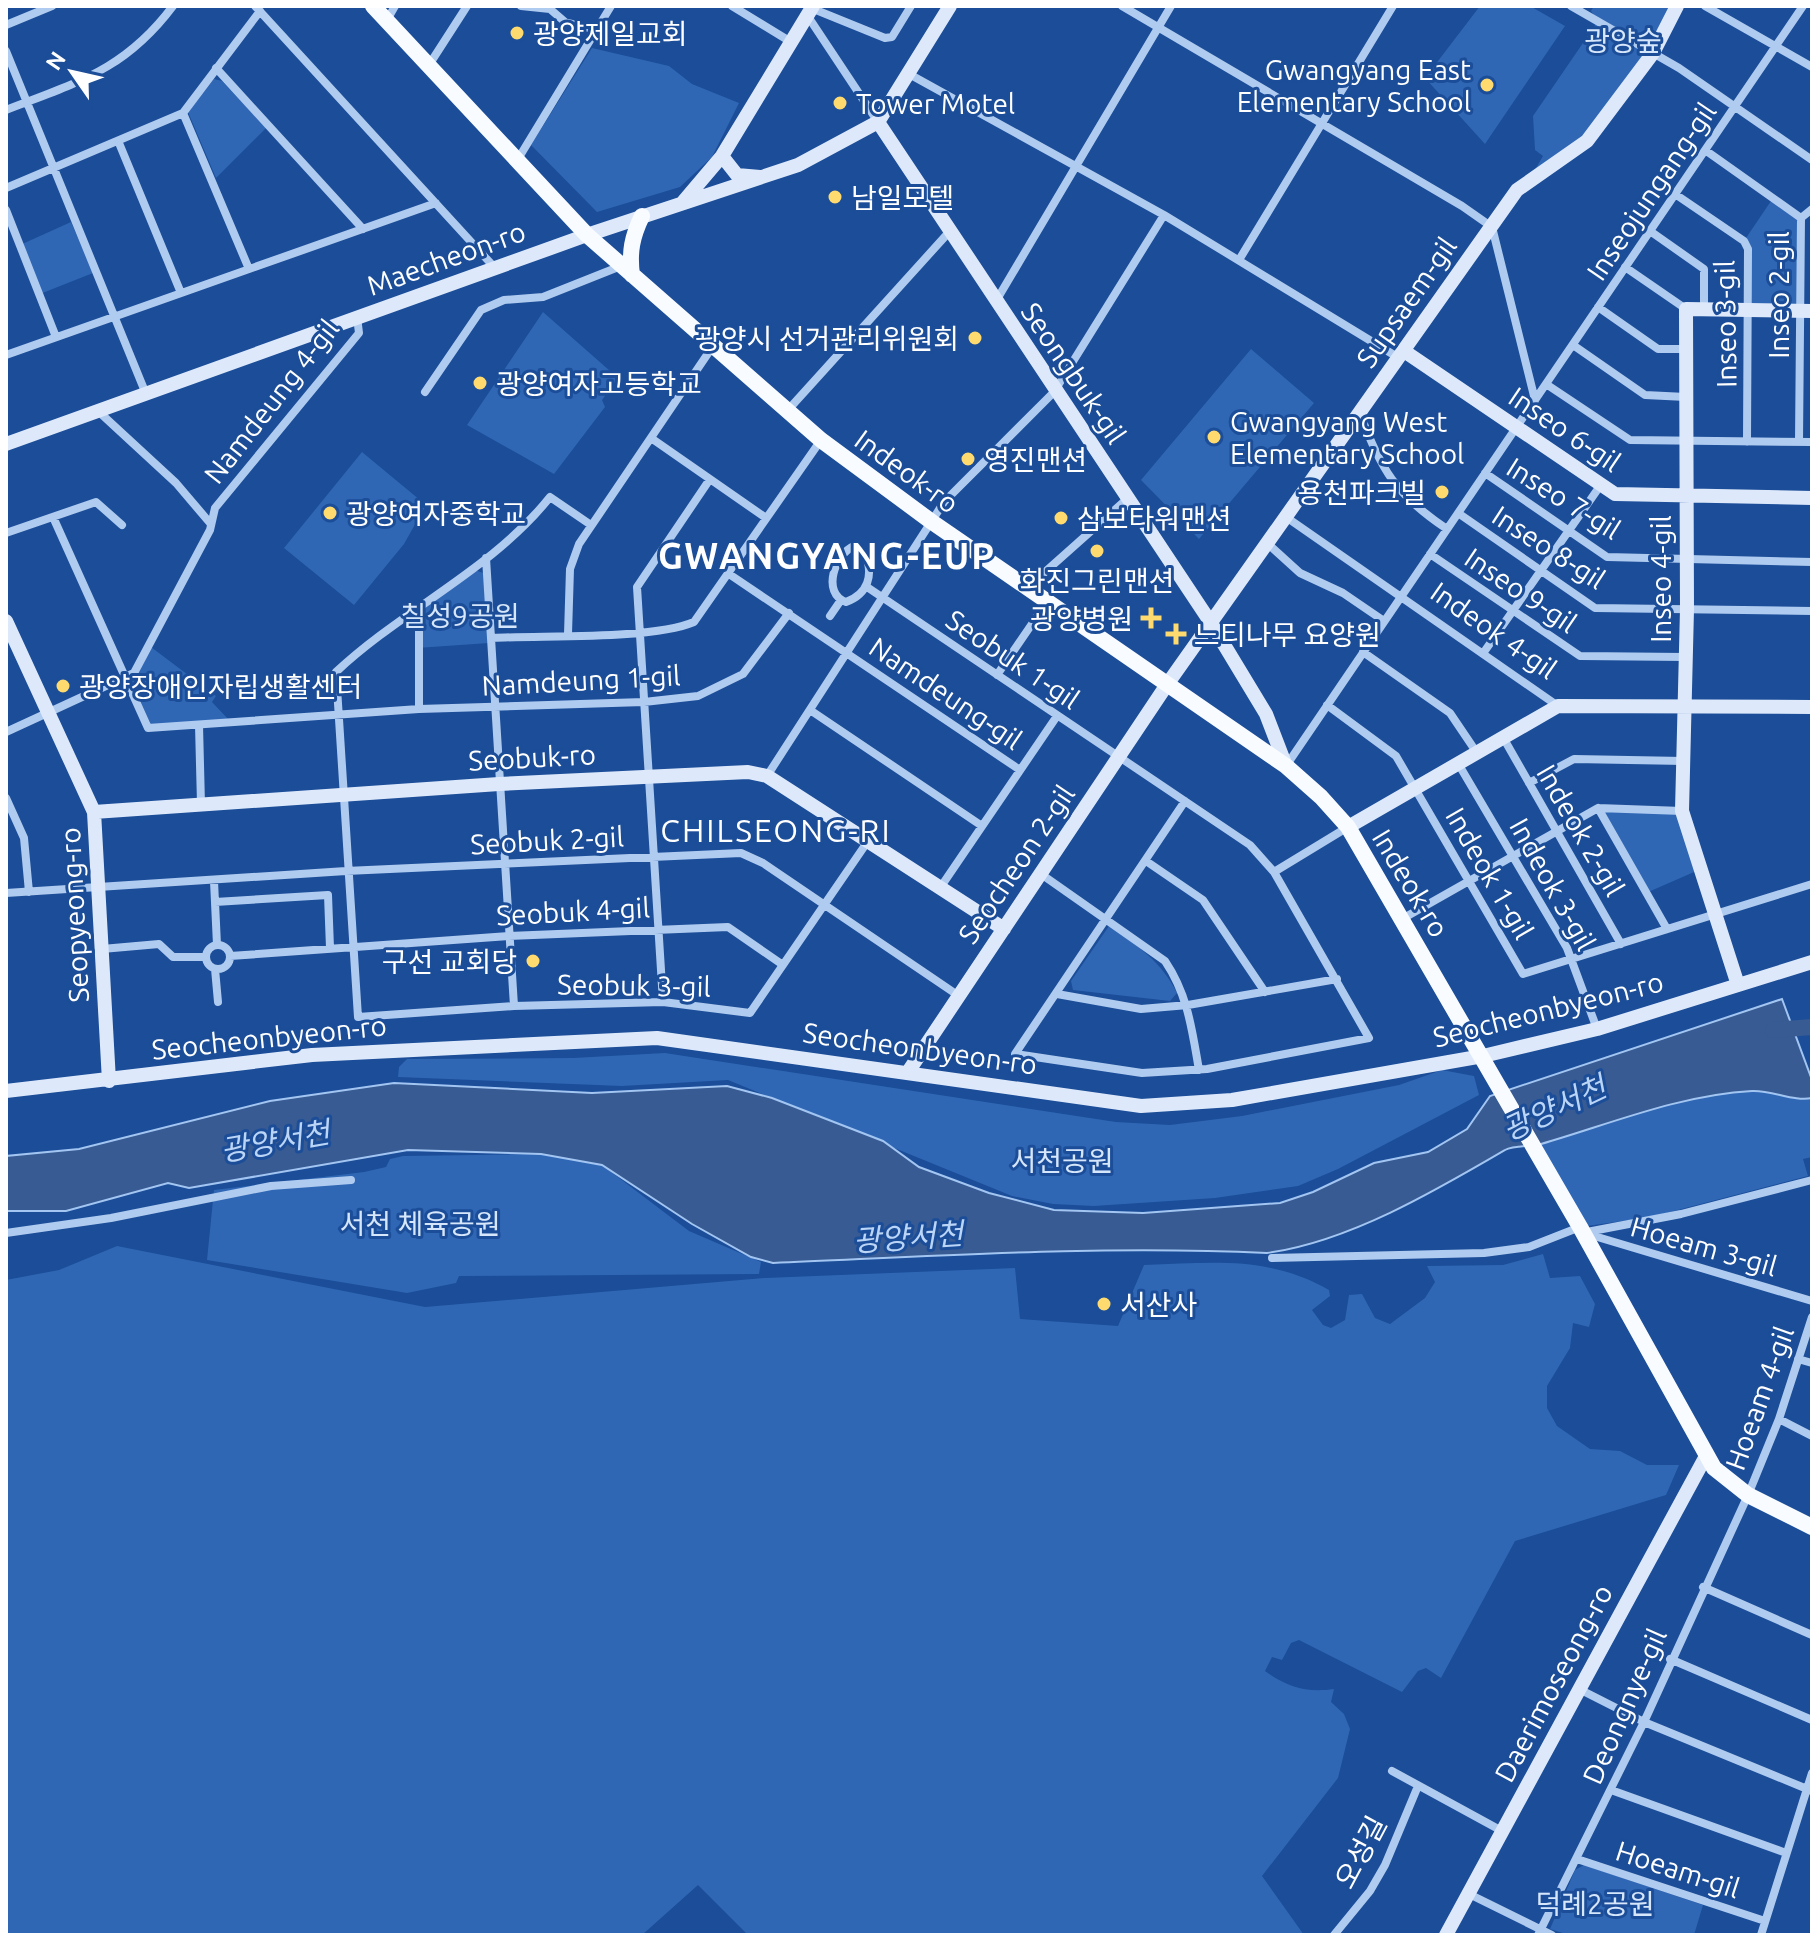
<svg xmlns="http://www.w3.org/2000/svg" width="1818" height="1941" font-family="Ubuntu,'Noto Sans KR',sans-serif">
<rect width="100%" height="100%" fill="#1b4d98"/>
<path fill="#2f67b5" d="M1480,6H1530L1565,26L1485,144L1425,78Z
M1594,6H1677L1601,124L1529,180L1543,156L1535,150L1533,116L1598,21L1591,11Z
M592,48L669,66L692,84L739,103L712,157L680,187L597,212L531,145Z
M214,79L222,81L266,128L216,178L188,112Z
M1773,198L1801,218L1800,311L1749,310L1744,241Z
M71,222L93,273L40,294L20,245Z
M543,312L618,378L602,400L605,407L554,474L467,425Z
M1251,349L1314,403L1199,539L1141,480Z
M362,452L426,505L404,544L354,605L284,548Z
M472,569L486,574L489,643L417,648V611Z
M151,647L216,696L212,702L229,720L151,725L131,679Z
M1598,808L1682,811L1701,869L1646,893Z
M1109,926C1137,945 1162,962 1177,993L1170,1001L1073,990L1071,981Z
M665,1053L1116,1122L1170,1125L1242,1116L1399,1085L1442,1070L1474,1076L1479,1095L1338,1169L1298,1186L1215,1198L1094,1206L1053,1204L1012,1196L728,1080L622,1086L398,1077L399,1067L407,1059L573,1058Z
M1759,1085L1812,1091V1157L1803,1159L1808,1176L1651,1217L1580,1227L1538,1144L1683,1097Z
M541,1154L602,1165L689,1231L761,1262L759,1274L459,1276L456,1283L407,1293L207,1260L214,1190L364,1172L386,1167L390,1159L403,1156Z
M117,1246L425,1307L765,1278L1015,1268L1020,1319L1118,1326L1144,1265C1212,1263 1268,1255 1329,1290L1330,1296L1312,1310L1323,1325L1331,1328L1345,1320L1349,1295L1362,1294L1375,1318L1390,1324L1425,1298L1435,1282L1427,1266L1503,1265L1543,1254L1550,1278L1580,1276L1595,1304L1589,1327L1573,1323L1570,1348L1547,1386V1408L1557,1426L1590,1449L1620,1451L1647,1465H1679L1666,1495L1515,1541L1441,1678L1426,1668L1418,1671L1402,1692L1299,1640L1291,1643L1282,1660L1272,1657L1265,1671C1287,1687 1306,1693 1334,1689L1331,1702L1344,1714L1350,1729L1338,1778L1262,1876L1304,1935H748L698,1885L642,1935H6V1280L59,1270Z
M1584,1865L1703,1905L1694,1935H1569L1550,1929L1575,1870Z"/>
<path fill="#375b92" stroke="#a2c5f2" stroke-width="2" d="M1782,999L1812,1080V1098C1794,1102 1772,1090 1752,1091C1679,1095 1610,1124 1541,1144C1530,1147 1514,1145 1505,1150C1435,1191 1348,1242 1267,1253C1102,1245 938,1256 773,1263L751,1257L692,1224L602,1165L541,1154L408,1150L189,1188L168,1183L66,1211H6V1156L79,1149L270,1101L394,1083L592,1093L727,1086L772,1098L883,1141L919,1167L989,1193L1054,1210L1143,1213L1280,1203L1313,1192L1374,1163L1428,1152L1467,1129L1490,1096Z"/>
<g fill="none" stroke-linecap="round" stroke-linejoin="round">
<path stroke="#375b92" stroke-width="16" d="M1773,1030L1812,1027"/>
<path stroke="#afcbf0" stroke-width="8" d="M255,6L495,268
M521,6L550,9L565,22L596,30
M732,6L791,42
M1122,6L1462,206L1492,227L1535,400
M1571,6L1679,68L1812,160
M1705,6L1812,67
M811,8L885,38L892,37L911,6
M807,15L878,122
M387,20L395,6
M6,25L52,6
M6,51L146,394
M429,65L467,6
M216,68L363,229
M909,74L1164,215L1399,358
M6,110C78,82 125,70 173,6
M183,113L249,269
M119,143L181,293
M1705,150L1801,218L1799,442
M518,159L611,6
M6,188L183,113L260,11
M1675,194L1744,241L1748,249L1747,442
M6,210L56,337
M1801,218L1812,209
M1650,231L1704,269V310
M1239,260L1393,6
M1625,267L1686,309
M996,301L1171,6
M1598,307L1658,349H1686
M1573,345L1645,395L1686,397
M6,355L436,203
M1546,384L1630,440L1812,442
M425,392L481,310L504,300L543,297L621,266
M788,410L950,231
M98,411L176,483L210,523
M1360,413C1380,469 1397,496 1447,529
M651,438L766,518
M1485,473L1607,557L1812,562
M1458,513L1595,608L1812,611
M53,517L148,728L419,709L644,702L698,696L743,674L789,613
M1286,517L1558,706
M591,525L550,497C492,570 403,609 336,672L358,1017L514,1006L663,1002L750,1013L868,841
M6,533L96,502L122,525
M1267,543L1300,573L1343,593L1384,621
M854,546L865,554C874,575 868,594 846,602C821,593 835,554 854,546Z
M1430,554L1580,656L1685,657
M486,558L514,1006
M729,574L1020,770
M867,587L1250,845L1274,872L1369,1038L1207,1069L1142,1073L1015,1054L1185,801
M1027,588L1127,499
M419,608V709
M830,616L841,600
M568,634L570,569L579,544L713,346
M493,638C545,635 650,640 694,622L821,440
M1363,652L1450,713L1477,753
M1484,652L1600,486
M997,675L1047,602
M1327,705L1396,756L1523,974L1812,884
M810,710L982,826
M199,725L201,804
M6,732L134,673L210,530L215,508L359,333L357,317
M1504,739L1621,944
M1459,765L1567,948L1597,1029
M1286,766L1803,6
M767,776L944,502L1054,392L1164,215
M1529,783L1574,759L1684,761
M6,798L24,838L29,892
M1598,808L1667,929
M1146,861L1203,900L1265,992
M1274,872L1348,827
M1041,874L1165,961C1188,995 1192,1030 1199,1070
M214,881L217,945
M940,888L1057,716
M6,893L346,871L741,853L763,863L959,996
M215,902L328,895L330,948
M1402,919L1598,808L1682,811
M206 957a12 12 0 1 1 24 0a12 12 0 1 1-24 0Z
M102,949L159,944L173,957H206
M230,956L509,936L728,927L783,965
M215,969L218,1002
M1057,994L1141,1009L1188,1005L1337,979
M663,1002L637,587L710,479
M1587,1232L1681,1214L1812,1180
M6,1233L111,1218L271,1186L351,1180
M1584,1233L1812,1301
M1272,1258L1484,1253L1529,1247L1580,1227
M1798,1359L1812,1363
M1779,1419L1812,1436
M1703,1587L1812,1635
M1670,1659L1812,1720
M1579,1689L1644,1722L1812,1791
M1392,1771L1502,1831
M1611,1790L1786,1853
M1577,1859L1765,1921
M1469,1894L1552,1935
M1334,1935L1370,1891L1385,1865L1418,1786
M1538,1935L1644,1722L1748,1495L1779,1419L1812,1317
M1761,1935L1812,1773"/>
<path stroke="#dde9fb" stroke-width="14" d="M878,122L1211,623L1266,714L1286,766
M722,156L737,175L760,177
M683,202L722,156L813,6
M1404,351L1615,494L1812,498
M6,444L587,235L798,165L878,122L950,6
M6,621L94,812L109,1081
M94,812L499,784L748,772L767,776L1004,929
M1348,827L1558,706L1812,707
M1738,985L1682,811L1687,609L1686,309L1812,311
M908,1072L1166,686L1517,190L1587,141L1653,53L1677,6
M6,1091L312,1055L657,1038L1141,1106L1232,1100L1483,1056L1597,1029L1812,962
M1446,1935L1706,1456"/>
<path stroke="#f8fbff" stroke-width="16" d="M373,6L587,235L821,440L932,522L1286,766L1321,797L1348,827L1580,1227L1714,1468L1748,1495L1812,1527
M632,275C629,252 632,237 642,216"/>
</g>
<g fill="#ffda6e" stroke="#1b4d98" stroke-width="3">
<circle cx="517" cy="33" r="8"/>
<circle cx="1487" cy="85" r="8"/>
<circle cx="840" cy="103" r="8"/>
<circle cx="835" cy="197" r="8"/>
<circle cx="975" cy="338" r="8"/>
<circle cx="480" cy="383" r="8"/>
<circle cx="1214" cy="437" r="8"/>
<circle cx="968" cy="459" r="8"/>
<circle cx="1442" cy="492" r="8"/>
<circle cx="330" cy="513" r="8"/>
<circle cx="1061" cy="518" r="8"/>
<circle cx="1097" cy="551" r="8"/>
<path d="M1147 606h8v8h8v8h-8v8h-8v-8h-8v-8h8z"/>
<path d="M1172 622h8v8h8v8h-8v8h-8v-8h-8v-8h8z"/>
<circle cx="63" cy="686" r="8"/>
<circle cx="533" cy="961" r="8"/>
<circle cx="1104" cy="1304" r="8"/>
</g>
<g text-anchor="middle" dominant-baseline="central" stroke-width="6" stroke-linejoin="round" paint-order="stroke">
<g font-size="28" fill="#fff" stroke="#1b4d98" text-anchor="start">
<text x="533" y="33">광양제일교회</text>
<text x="1471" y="69" text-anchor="end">Gwangyang East<tspan x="1471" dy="32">Elementary School</tspan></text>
<text x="856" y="103">Tower Motel</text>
<text x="851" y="197">남일모텔</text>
<text x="959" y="338" text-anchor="end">광양시 선거관리위원회</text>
<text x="496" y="383">광양여자고등학교</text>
<text x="1230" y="421">Gwangyang West<tspan x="1230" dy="32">Elementary School</tspan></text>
<text x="984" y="459">영진맨션</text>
<text x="1426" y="492" text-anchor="end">용천파크빌</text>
<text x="346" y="513">광양여자중학교</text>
<text x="1077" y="518">삼보타워맨션</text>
<text x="1097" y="580" text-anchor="middle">화진그린맨션</text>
<text x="1133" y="618" text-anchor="end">광양병원</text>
<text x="1194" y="634">느티나무 요양원</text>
<text x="79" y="686">광양장애인자립생활센터</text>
<text x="517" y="961" text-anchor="end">구선 교회당</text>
<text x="1120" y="1304">서산사</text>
</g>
<g font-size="28" fill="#d6e6fb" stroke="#1b4d98">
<text x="1623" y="40">광양숲</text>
<text x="460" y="615">칠성9공원</text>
<text x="1062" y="1160">서천공원</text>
<text x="420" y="1223">서천 체육공원</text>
<text x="1595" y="1903">덕례2공원</text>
</g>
<g font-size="28" fill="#fff" stroke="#1b4d98">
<text transform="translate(1651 191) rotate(-56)">Inseojungang-gil</text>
<text transform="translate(446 258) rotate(-20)">Maecheon-ro</text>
<text transform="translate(1778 295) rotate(-90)">Inseo 2-gil</text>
<text transform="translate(1406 302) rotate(-55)">Supsaem-gil</text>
<text transform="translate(1725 324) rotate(-91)">Inseo 3-gil</text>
<text transform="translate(1074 373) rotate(56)">Seongbuk-gil</text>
<text transform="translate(271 401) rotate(-52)">Namdeung 4-gil</text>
<text transform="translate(1565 429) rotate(34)">Inseo 6-gil</text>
<text transform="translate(907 471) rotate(36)">Indeok-ro</text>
<text transform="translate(1564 498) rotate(32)">Inseo 7-gil</text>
<text transform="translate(1549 547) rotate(33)">Inseo 8-gil</text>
<text transform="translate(1660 579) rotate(-90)">Inseo 4-gil</text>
<text transform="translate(1521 590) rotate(34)">Inseo 9-gil</text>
<text transform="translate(1494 630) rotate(35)">Indeok 4-gil</text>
<text transform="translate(1013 659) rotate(34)">Seobuk 1-gil</text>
<text transform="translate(581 680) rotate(-3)">Namdeung 1-gil</text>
<text transform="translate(946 693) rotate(34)">Namdeung-gil</text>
<text transform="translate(532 757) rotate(-3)">Seobuk-ro</text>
<text transform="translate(1581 830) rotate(60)">Indeok 2-gil</text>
<text transform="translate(547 840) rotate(-3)">Seobuk 2-gil</text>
<text transform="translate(1016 864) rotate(-56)">Seocheon 2-gil</text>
<text transform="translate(1490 873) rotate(60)">Indeok 1-gil</text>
<text transform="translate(1411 883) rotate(59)">Indeok-ro</text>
<text transform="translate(1553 884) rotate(61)">Indeok 3-gil</text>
<text transform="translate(573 911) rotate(-3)">Seobuk 4-gil</text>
<text transform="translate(74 915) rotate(-93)">Seopyeong-ro</text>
<text transform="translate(634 985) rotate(1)">Seobuk 3-gil</text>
<text transform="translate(1548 1009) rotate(-14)">Seocheonbyeon-ro</text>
<text transform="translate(269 1037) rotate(-6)">Seocheonbyeon-ro</text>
<text transform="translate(920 1048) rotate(8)">Seocheonbyeon-ro</text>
<text transform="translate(1704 1246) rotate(16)">Hoeam 3-gil</text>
<text transform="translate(1759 1398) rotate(-70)">Hoeam 4-gil</text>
<text transform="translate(1553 1683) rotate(-62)">Daerimoseong-ro</text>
<text transform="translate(1624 1706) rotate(-66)">Deongnye-gil</text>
<text transform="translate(1360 1852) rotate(-62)">오성길</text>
<text transform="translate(1678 1869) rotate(18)">Hoeam-gil</text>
</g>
<g font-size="30" font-style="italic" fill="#bbd5f7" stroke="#1b4d98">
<text transform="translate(1554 1108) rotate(-25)">광양서천</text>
<text transform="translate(275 1141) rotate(-10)">광양서천</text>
<text transform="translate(908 1237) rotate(-4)">광양서천</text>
</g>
<g font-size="32" letter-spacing="2" fill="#fff" stroke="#1b4d98">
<text x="776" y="830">CHILSEONG-RI</text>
</g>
<g font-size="36" font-weight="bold" letter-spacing="2" fill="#fff" stroke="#1b4d98">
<text x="827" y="555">GWANGYANG-EUP</text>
</g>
</g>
<rect width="1818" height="1941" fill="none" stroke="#ffffff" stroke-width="16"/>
<g transform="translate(72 72) rotate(304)" stroke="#1b4d98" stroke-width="6" paint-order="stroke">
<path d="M0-6L14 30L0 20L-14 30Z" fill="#ffffff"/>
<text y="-12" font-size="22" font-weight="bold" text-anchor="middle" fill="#ffffff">N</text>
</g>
</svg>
